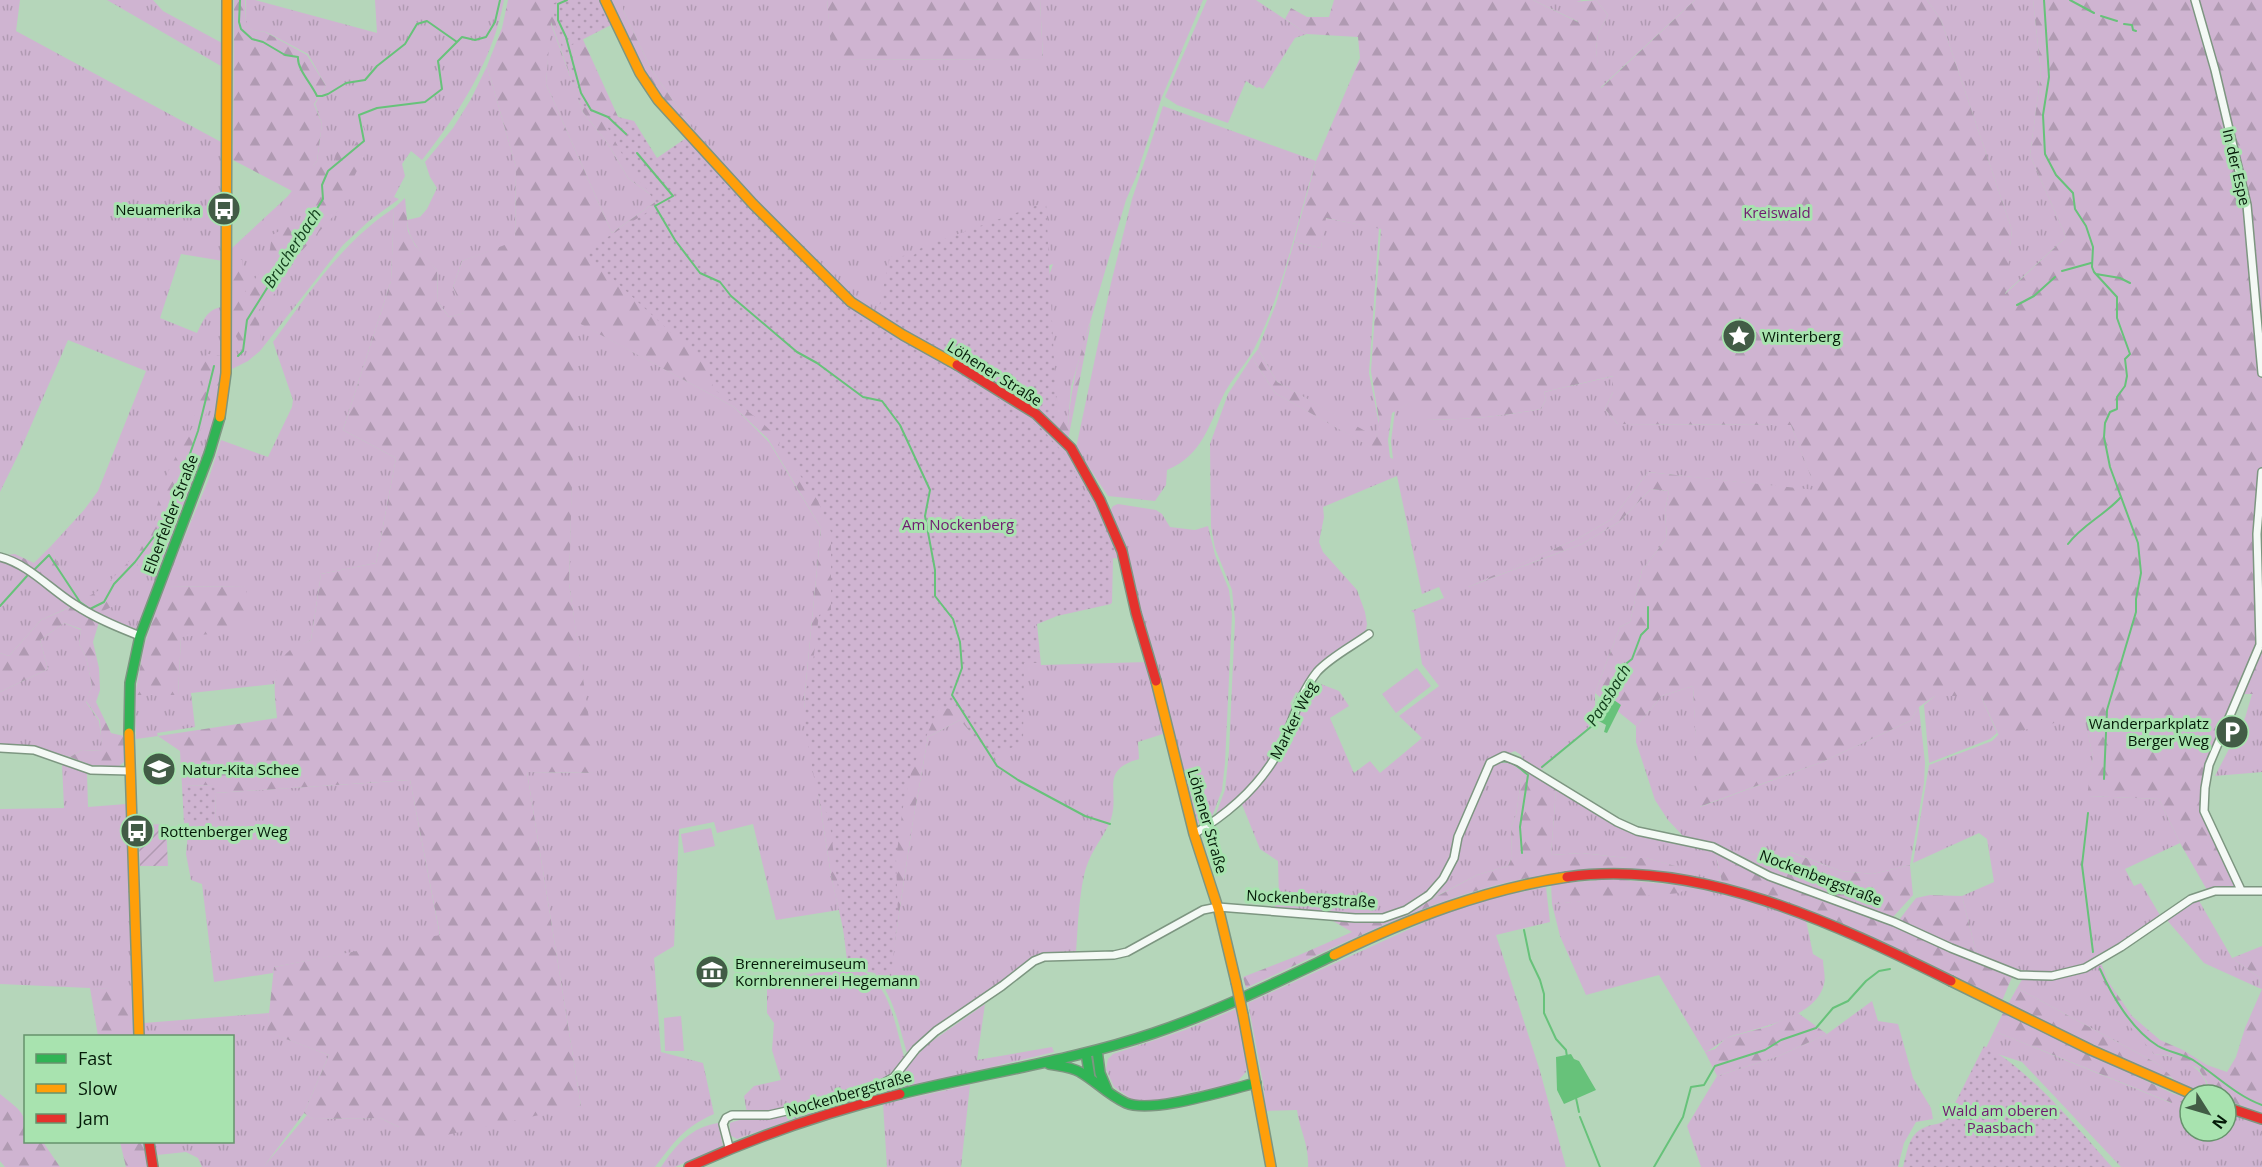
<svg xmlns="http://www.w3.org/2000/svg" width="2262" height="1167" font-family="'Open Sans',sans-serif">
<defs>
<pattern id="grass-tufts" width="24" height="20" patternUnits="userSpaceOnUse" patternTransform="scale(1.5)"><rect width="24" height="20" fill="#cfb4d1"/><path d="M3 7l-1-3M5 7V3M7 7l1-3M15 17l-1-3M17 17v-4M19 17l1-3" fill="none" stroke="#b09ab2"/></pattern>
<pattern id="forest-firs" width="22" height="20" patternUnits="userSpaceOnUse" patternTransform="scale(1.5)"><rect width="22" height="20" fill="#cfb4d1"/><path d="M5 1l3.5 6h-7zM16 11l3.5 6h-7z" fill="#b09ab2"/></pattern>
<pattern id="park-dots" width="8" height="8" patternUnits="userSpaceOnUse" patternTransform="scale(1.5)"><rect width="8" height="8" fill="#cfb4d1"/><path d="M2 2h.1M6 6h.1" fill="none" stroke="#b09ab2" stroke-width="1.8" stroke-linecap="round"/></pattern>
<pattern id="garden-furrows" width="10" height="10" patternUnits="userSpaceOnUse" patternTransform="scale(1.5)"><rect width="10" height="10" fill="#cfb4d1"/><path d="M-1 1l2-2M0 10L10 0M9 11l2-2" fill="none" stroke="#b09ab2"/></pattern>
</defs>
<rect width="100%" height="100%" fill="#b5d6ba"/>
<path fill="url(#grass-tufts)" d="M0,0H20L16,31L221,142L223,261L181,254L160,318L197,333C203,321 207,309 222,307L220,399L215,428L137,631L75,605L77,596L57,562L51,546L84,510L98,491L146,371L68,340L20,451L0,492Z
M107,0H153L163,11L222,43L221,66Z
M246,0H255L377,33L375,0H504C493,60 460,112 422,160L411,151L402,164L405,176L394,197L399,199L369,221L343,245L260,351L248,361L232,369V248L287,197L317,161L322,124L315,104L326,86L308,54L266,32L252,30L246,25Z
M623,0H827L833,60L1043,59L1040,0H1203L1162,97L1136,177L1126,200L1071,387L1068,425L1011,382L1053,264L890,323L852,300L755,202L692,128L651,69L623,10Z
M1207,0H1256L1307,34L1295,38L1263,89L1259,87L1257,88L1246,81L1228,123L1177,105L1165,97Z
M1533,0H1582L1574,3L1579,22Z
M1596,0H1695L1600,88L1596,49L1598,34L1608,15Z
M1927,0H2033L2041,73L2030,155L2066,237L2004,294L2012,230L1941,20Z
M550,21L583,112L608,144L628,178L658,200L612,233L546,84Z
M487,66L516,167L515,242L462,261L453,287L465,313L449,317L438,302L437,270C423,255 408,241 407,220L420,217L427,209L437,188L430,177L425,162L453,128L471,99Z
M1163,106L1316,161C1297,222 1284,289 1255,347C1247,363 1234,376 1225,392C1209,424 1203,455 1167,470L1166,485L1155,501L1108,496L1076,448L1111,283L1132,199Z
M394,208L391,281L343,430L396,458L376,563L321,574L311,640C287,652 281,657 274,684L191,693L195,727L157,733L158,736L136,739L135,695L178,694L181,637L246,587L164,586L208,481L221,440L268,457L292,407L293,400L273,342C308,294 343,241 394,208Z
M1325,218L1379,228L1369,373L1379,424L1376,438L1277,382L1258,349L1276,304L1294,242L1321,248Z
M576,321L734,407L769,442L821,528L804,702L831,875L839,910L776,920L753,824L717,833L714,822L679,829L674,946L654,958L661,1052L703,1063L714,1114C683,1128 675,1141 655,1167H202L198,1158L186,1152L157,1155L154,1142H232V1036H144V1023L269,1013L268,1032L329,1055L304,1113L265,1165L307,1115L313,1119L380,1118L399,1127L581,1106L527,772L596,773L569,583Z
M935,357L967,374L1029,413L1069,450L1105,517L1123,559L1113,558L1112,603L1083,609L1030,551L1041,665L1148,662L1166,733L1138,742L1139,759C1099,770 1120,791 1111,819C1106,833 1095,846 1089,860C1079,882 1078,928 1076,953L1044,954L908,1056C900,1032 894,993 875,977L876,974L889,981L912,827L928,737L960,720L995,761L968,693L924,383Z
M1252,357L1275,393L1393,459L1391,441L1395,411L1411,402L1425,419C1463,421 1502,416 1541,409L1546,399L1544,392L1614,376L1613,392L1605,409L1618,424L1791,425L1817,491L1648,472L1612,519L1577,539L1468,587L1582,544L1619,522L1651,489L1669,491L1665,512L1667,538L1642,570L1630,622L1620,627L1595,693V718L1587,729L1541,770L1523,760L1521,755L1515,751C1500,757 1495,752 1485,768C1475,790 1464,813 1457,836C1454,844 1454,854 1450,862C1413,935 1339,915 1273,910L1279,899L1278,861L1260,849L1241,802L1276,760L1313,681L1339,691L1349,706L1330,718L1354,773L1370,761L1380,773L1422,738L1399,716L1439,686L1422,664L1414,613L1411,611L1444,598L1439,587L1422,594L1397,476L1323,507L1324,517L1319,542L1323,552L1357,590L1365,612L1367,624L1366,630L1356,642L1317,670L1302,695L1296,692L1290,704L1296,708C1277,753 1255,791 1214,819L1225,790L1229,751L1235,620L1232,590L1215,548L1211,527L1210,444L1228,394Z
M1118,504L1156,510L1162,514L1170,527L1195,530L1208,526L1215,555L1229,590L1232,615L1225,763L1222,790L1210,822L1195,824L1109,513L1113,506Z
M0,560L12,563L70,607L41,620L9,656L0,653Z
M64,623L81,630L79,644L86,657L92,685L86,702L99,721L103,751L82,750L70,757L27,746L0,745V692L48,669L40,640Z
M1693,686L1700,807L1822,762L1910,721L1919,707L1925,763L1924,783L1910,865L1873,874L1841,871L1791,852L1772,860L1759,853L1742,857L1713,844L1683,836L1668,820L1655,800L1636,742V726L1662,696Z
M2252,694H2262V772L2215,776L2245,718Z
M1935,696H1981L1997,733L1990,739L1929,763L1924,705Z
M2084,715L2093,757L2088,796L2159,799L2180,843L2125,869L2134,886L2141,883L2161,917C2089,965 2065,992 1977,956L1962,896L1994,882L1987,839L1979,833L1913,863L1929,765L1992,741L1998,735Z
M1504,759L1512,761L1523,768L1516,815L1511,827L1512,857L1508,866L1477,875L1429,900L1451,873L1459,854L1461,838L1491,768L1494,764Z
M62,763L87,773L88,807L126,804L134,990L0,984V809L64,808Z
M410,780L440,936L274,967L273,973L214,982L202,884L191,880L186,854L189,822H216L215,793Z
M1556,789L1611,822L1715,852L1722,882L1670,873L1678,867L1646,858H1627L1582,853L1551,855Z
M1688,886L1763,904L1806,920L1813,954L1823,960C1823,967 1826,977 1824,984C1816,1019 1757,1027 1729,1037C1720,1041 1716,1048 1705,1052L1659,975L1586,995L1560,936L1552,904L1601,899Z
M1546,887L1550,922L1496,935L1540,1071L1566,1167H1308C1309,1143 1300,1132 1297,1110L1266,1111L1263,1083L1248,1003L1440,915L1500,896Z
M2198,899L2232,958L2260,978L2259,988L2204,963L2166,919L2190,902Z
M2101,963L2108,981H2104L2154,1054C2181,1057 2205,1065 2209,1094L2175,1081L2158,1064L2017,988L2023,978C2050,980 2078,977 2101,963Z
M853,967C891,978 895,1027 905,1060L891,1075L878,1083L776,1111L747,1113L744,1096L754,1086L781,1080L772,1050L774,1023L767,1013V981Z
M1872,1001L1878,1021L1898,1024L1913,1078L1931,1108L1933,1119L1916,1122L1904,1143L1898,1167H1701L1687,1126L1717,1076L1779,1056L1827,1034Z
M985,1004L977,1060L1052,1047L1054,1052L880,1094L800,1117L737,1139L730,1135V1123C748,1115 774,1118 794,1113C823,1107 851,1098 879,1090L891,1083L928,1044Z
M1236,1009L1247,1067L1246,1072L1236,1083L1149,1102L1134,1101L1114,1087L1106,1069L1108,1059L1113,1054L1185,1030Z
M1994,1031L2171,1103L2175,1094L2190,1099V1131H2226V1112L2262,1125V1167H2121L2022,1062L1985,1050Z
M970,1085L961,1167H887L883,1104Z
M718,1123L723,1146L675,1167H661C676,1145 691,1127 718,1123Z"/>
<path fill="url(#forest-firs)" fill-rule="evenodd" d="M234,0H245L246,24L252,30L265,32L307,55L326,86L314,104L322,124L317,161L313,166H336L335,152L353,147L361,136L356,119L362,122L369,146L337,212L299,254L276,292L258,311L261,342L240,344L232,329V257L242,260L245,292L268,262L272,235L287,227L298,228L312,210L289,195L292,191L233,160Z
M508,0H565L619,119L656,165L892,333L935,357L924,383L968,693L997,763L960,720L928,737L912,827L889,981L850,960L831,875L804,702L821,528L768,439L734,407L577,322L569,583L597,773L527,772L581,1106L414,1142L399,1127L380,1118L313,1119L304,1113L329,1055L267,1032L274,967L440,935L410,780L215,793L214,785L182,786L180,751L158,736L277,718C275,695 269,667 290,650C296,646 305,643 311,640L321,574L376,563L396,458L343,430L391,281L394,208L405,198L408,231L415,245L437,270L438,302L449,317L464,313L453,287L462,261L515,241L516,167L487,66L502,28ZM551,22L583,112L608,144L628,178L658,200L612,233L546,84Z
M608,0H623V10L651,69L692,128L710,149L660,99L646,76Z
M827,0H1040L1043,59L832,60Z
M1334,0H1533L1578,22L1573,2L1596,0L1608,15L1598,34L1596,49L1601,88L1695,0H1927L1941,20L2012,230L2005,294L2066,237L2030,155L2041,73L2033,0H2262V694H2241L2208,766L2202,812L2238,887L2207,890L2180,843L2159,799L2087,796L2093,757L2084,716L1999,736L1981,696H1935L1919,707L1910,721L1822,762L1699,807L1693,686L1662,696L1636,726L1595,693L1620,627L1630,622L1642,570L1667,538L1665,512L1669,491L1651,489L1619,522L1582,544L1462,589L1577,539L1612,519L1648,472L1816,490L1791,425L1618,424L1605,409L1613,392V376L1544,392L1546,399L1541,409C1502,416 1463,421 1424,419L1410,403L1392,413L1388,440L1390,458L1275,393L1252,357L1258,349L1277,382L1376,437L1379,420L1371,371L1381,229L1326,218L1321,248L1294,242L1316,161L1360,58L1358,37L1307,34L1285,19L1291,8L1307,17H1329Z
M1091,322L1068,440L1011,382L1042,399L1068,425C1071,389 1078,356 1091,322Z
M208,354L222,356L220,392L211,398L196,445L199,447L207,446L168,546L158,540L110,598H115L116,605L94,615L80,607L84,599L103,588L140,550L159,512L156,509L167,474L180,448L195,423L193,406C203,392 208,385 200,369Z
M51,546L57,562L77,596L75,606L14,559L6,555L15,554L34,563Z
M164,586L246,587L249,630L181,637L178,695H135L144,646Z
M71,607L99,622L93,642L99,668L100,690L96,702L111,733L124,736V762L118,767L91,765L70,757L82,750L102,751L100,721L86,701L92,685L86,657L79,644L81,629L64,623L40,640L48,669L0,692V653L9,656L41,620Z
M1523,768L1556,789L1551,855L1582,853L1627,858H1646L1679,867L1670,873C1647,870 1625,868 1602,869C1475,873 1359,937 1246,988L1243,977L1297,956L1352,932L1333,921H1383L1398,917L1477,875L1508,866L1512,857L1511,827L1516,815Z
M1715,852L1776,882L1829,903L1893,924L2012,977L2002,1001C1910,954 1822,910 1722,882Z
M1790,852L1841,871L1873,874L1910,865L1913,895L1893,917C1840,905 1789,882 1742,857L1759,853L1772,860Z
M1613,879L1688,886L1680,893L1552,904L1551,884Z
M1930,895L1962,896L1977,956L1899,920L1916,898Z
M2262,946V1113L2226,1100V1095L2209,1094L2207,1082L2198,1068L2170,1056L2154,1054L2142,1040L2127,1023L2103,981H2108L2132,1016L2160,1040L2183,1050L2207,1065L2227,1072L2236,1057L2245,1028L2262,989L2259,988L2260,978L2232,958Z
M90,988L134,989L135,1036H98Z
M2017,988L2158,1064L2172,1077L2158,1075L2129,1062L2008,1004Z
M1798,1013L1827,1034L1779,1056L1717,1076L1705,1052L1715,1049L1726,1038L1770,1026Z
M2003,1013L2176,1095L2172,1103L1994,1031Z
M0,1094C23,1113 26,1111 26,1142H43L60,1167H5L0,1161Z
M120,1142H144L148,1167H126Z"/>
<path fill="url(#park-dots)" d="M562,0H600L611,25L570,46C576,67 577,104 602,112C612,116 624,118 634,121L657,158L689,136L815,270L903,341L974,382L1042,429L1067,457L1087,497L1107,526L1116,554L1110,557L1111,604L1057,616L1035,625L1040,663H1024L1023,743L1006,750L992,759L985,754L956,710L939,707L912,769L903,807L896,859L898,917L891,976L848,968L829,816L822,806L816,788L804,723L806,690L813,662L819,615L831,610V532L818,501L779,445L780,440C759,418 741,405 714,390L707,366L584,252L657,206L647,189L633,174L603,119L583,106L576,96L557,30L552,4Z
M1046,202L1056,399L1054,427L877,316L890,257L914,255L922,247Z
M215,785L216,822L184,823L182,786Z
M1984,1046C2028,1067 2079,1130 2112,1167H1903C1908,1149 1908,1133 1928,1126C1935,1124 1941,1124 1947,1119Z"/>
<path fill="url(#garden-furrows)" d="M166,824L168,866H140L138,825Z"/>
<path fill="#cfb4d1" d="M1417,668L1431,686L1396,713L1382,694Z
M711,828L715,846L684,853L681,834Z
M681,1016L684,1051H665L664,1018Z"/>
<path fill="#67c27a" d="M1607,699L1614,700L1621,705L1607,733L1604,732L1606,725L1597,720Z
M1571,1054L1574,1059L1579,1061L1596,1090L1564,1104L1557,1090L1556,1057Z"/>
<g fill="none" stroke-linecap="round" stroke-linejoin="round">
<path stroke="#67c27a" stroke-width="2" d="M240,0L239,22L241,29L252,39L263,42L285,55L298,57C297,69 311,83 317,96H322L328,94L346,83L365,80L377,66L405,44L417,24L427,21L457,42L462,37L475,40L486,37L495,22L500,0
M567,0L558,4V20L566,37L581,93L591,110L608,117L626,134
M2044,0L2049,77L2043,115L2045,154L2056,175L2073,193L2075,209L2086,226L2093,247L2092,267L2094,272L2117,297V318L2130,354L2125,359L2127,376L2125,386L2117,397V409L2110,412L2105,423L2104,437L2110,467L2138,543L2141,573L2136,599V612L2107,710L2104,779
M2070,0L2094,13
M2101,16L2117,21
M2124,24L2132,25L2133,30L2136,31
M637,153L673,196L655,206L675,240L700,273L720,282L731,296L797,352L817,363L863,397L882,401L900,425L930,490L925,516L935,570V596L953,619L960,642L962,668L952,695L997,766L1018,780L1085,816L1110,824
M2062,271L2091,263
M2096,274L2120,278L2130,283
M2017,305L2034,296L2055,277
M238,356L243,351L247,320L323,199L322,185L328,171L364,141L359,115L377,108L425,102L442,89L438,61L457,42
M2068,544C2082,525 2105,515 2121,497
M33,571L49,555L80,602L90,609L104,602L114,584L135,562L164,523L173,502L198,431L214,366
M0,606L27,576
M1497,763C1510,758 1518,767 1528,775L1520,827L1522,853
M1542,767L1592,726L1605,697L1622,667L1632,659L1641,635L1648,628V607
M2088,813L2082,865L2093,952
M1524,930L1530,959L1540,980L1544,994V1013L1556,1039L1566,1050L1567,1057
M2100,969C2112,996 2132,1030 2158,1046C2170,1053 2185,1054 2196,1062C2218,1077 2237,1096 2262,1105
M1576,1098L1579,1112
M1580,1117L1600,1167
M1654,1167L1683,1117L1691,1087L1704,1085L1715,1066L1765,1050L1781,1040L1816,1028L1833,1008L1848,1001L1866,981L1879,971L1890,969"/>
<defs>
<path id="street" d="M2195,0L2215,70L2247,205L2262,373
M0,557C28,564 50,589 74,604C95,618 117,627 140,636
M2260,644L2257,534L2262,472
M0,748L34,750L91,770L130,771
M1194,834C1231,812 1264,782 1283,743C1293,719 1301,692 1317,672C1329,658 1354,645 1369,634
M2241,890L2204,811L2205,788L2209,765L2262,640
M729,1147L723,1124L726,1118L732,1115H769L804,1107L880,1085L894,1077L916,1049L936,1031L1002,986L1034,961L1044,957L1114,955L1127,952L1203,910L1218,907L1355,918H1383L1406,910L1429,895L1443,879L1454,858L1458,837L1490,763L1504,756L1519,762L1617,822L1637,831L1713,847L1769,876L1894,922L1951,948L2019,975L2052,976L2085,968L2121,947L2191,899L2215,891H2262"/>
<path id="fast" d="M129,733L130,683L140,636L209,454L220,417
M1097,1050L1100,1073L1108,1092
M1086,1053L1090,1078
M1049,1064C1059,1066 1072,1067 1080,1072C1096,1081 1108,1095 1126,1103C1152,1114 1226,1090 1256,1083
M900,1094C984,1073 1072,1061 1154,1033C1216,1012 1275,983 1334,955"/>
<path id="slow" d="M605,0L640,73L658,100L753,204L851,302L903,335L957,365
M220,417L226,373L227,0
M1156,681L1194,834L1219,911L1236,982
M129,733L139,1036
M1334,955C1408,919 1485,889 1567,877
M1951,981L2091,1050L2194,1095
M1243,1015L1271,1167"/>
<path id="jam" d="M957,365L1036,414L1071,448L1100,500L1122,551L1136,613L1156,681
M1567,877C1698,858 1836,924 1951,981
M2226,1107L2262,1119
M149,1142L153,1167
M689,1167C757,1136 827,1112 900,1094"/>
</defs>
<use href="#street" stroke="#7d9681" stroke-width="10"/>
<use href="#fast" stroke="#7d9681" stroke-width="12"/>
<use href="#slow" stroke="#7d9681" stroke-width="12"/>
<use href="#jam" stroke="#7d9681" stroke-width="12"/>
<use href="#street" stroke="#f4f9f5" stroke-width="7"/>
<use href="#fast" stroke="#30b455" stroke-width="9"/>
<use href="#slow" stroke="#ff9f0a" stroke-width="9"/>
<use href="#jam" stroke="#e5322d" stroke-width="9"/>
<defs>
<path id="slow-bridge" d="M1236,982L1243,1015"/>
</defs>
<use href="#slow-bridge" stroke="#7d9681" stroke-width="12" stroke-linecap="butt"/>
<use href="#slow-bridge" stroke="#ff9f0a" stroke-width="9"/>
</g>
<defs>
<symbol id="bus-disc" viewBox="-11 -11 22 22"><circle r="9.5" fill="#425c46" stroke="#a8e3af"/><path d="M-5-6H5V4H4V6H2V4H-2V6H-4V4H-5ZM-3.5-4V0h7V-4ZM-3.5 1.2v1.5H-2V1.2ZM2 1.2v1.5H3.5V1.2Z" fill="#fff"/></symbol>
<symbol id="sight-disc" viewBox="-11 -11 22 22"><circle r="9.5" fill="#425c46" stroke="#a8e3af"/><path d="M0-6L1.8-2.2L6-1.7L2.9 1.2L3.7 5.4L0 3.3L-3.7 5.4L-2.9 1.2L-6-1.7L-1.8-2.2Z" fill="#fff"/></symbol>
<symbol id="parking-disc" viewBox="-11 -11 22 22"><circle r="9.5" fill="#425c46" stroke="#a8e3af"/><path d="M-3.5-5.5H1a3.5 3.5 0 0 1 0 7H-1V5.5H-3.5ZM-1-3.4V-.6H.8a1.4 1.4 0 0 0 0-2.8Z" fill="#fff"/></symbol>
<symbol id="school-disc" viewBox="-11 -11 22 22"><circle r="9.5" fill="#425c46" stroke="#a8e3af"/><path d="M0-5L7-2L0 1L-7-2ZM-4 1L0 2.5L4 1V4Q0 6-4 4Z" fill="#fff"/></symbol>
<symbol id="museum-disc" viewBox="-11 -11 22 22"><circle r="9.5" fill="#425c46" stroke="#a8e3af"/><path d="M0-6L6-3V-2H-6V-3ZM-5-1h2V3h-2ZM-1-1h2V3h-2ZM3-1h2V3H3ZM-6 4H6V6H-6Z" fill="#fff"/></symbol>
</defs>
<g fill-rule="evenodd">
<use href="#bus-disc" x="205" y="190" width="38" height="38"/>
<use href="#sight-disc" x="1720" y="317" width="38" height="38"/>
<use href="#parking-disc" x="2213" y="713" width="38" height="38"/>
<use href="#school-disc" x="140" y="750" width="38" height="38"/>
<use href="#bus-disc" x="118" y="812" width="38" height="38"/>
<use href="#museum-disc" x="693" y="953" width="38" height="38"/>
</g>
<g text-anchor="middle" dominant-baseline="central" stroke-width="6" stroke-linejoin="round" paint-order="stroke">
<g font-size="15" fill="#041a08" stroke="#a8e3af">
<text transform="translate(2237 167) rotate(77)">In der Espe</text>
<text transform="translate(995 373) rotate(32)">Löhener Straße</text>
<text transform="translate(170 514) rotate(-69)">Elberfelder Straße</text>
<text transform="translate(1293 720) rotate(-63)">Marker Weg</text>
<text transform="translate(1208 821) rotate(74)">Löhener Straße</text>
<text transform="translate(1821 877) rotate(21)">Nockenbergstraße</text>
<text transform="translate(1311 898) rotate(3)">Nockenbergstraße</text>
<text transform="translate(849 1093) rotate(-16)">Nockenbergstraße</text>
</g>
<g font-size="15" fill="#041a08" stroke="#a8e3af" text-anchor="start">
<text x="201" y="209" text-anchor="end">Neuamerika</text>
<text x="1762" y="336">Winterberg</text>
<text x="2209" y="723" text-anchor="end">Wanderparkplatz<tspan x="2209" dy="17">Berger Weg</tspan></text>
<text x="182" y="769">Natur-Kita Schee</text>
<text x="160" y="831">Rottenberger Weg</text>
<text x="735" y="963">Brennereimuseum<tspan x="735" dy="17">Kornbrennerei Hegemann</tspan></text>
</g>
<g font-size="15" fill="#701a70" stroke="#a8e3af">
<text x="1777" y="212">Kreiswald</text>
<text x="958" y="524">Am Nockenberg</text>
<text x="2000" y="1110">Wald am oberen<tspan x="2000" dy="17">Paasbach</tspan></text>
</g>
<g font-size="16" font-style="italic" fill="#113e1b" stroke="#a8e3af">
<text transform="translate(292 248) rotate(-57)">Brucherbach</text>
<text transform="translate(1608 695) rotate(-58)">Paasbach</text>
</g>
</g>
<rect x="24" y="1035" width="210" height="108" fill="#a8e3af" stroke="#66936c" stroke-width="1.5"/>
<rect x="36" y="1054" width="30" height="9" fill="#30b455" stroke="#66936c" stroke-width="1.5"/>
<text x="78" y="1065" font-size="18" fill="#041a08">Fast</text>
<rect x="36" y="1084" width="30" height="9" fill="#ff9f0a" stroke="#66936c" stroke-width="1.5"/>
<text x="78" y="1095" font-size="18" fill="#041a08">Slow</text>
<rect x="36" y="1114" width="30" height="9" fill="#e5322d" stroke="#66936c" stroke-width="1.5"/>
<text x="78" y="1125" font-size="18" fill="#041a08">Jam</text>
<g transform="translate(2208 1113) rotate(127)"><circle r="28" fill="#a8e3af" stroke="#66936c" stroke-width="1.5"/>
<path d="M0-4.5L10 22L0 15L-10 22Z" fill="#425c46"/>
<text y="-9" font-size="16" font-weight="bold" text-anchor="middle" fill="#041a08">N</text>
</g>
</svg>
